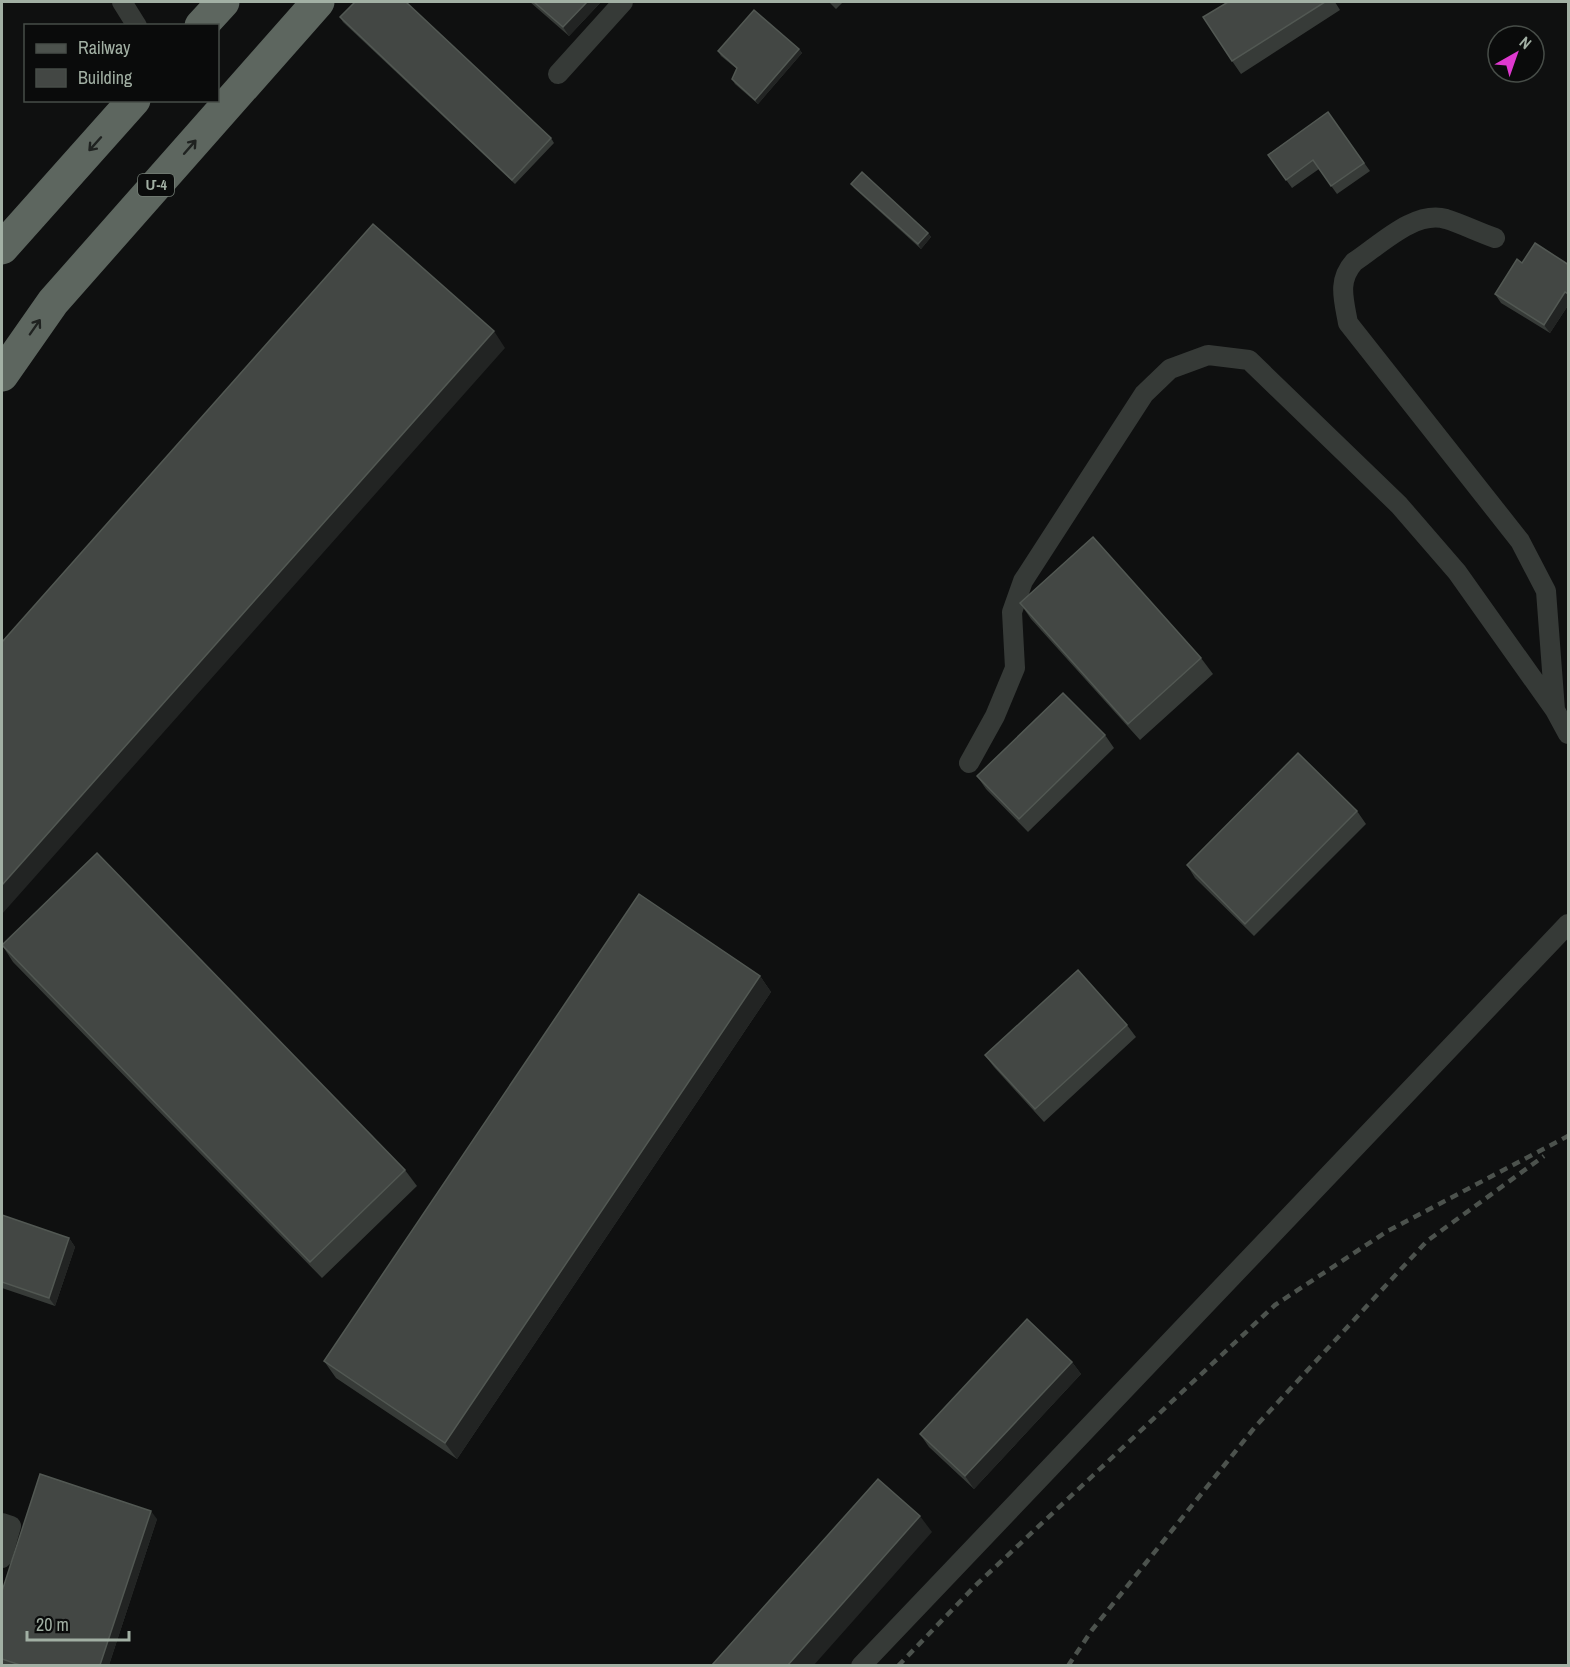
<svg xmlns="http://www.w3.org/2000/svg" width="1570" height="1667" font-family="'Archivo Narrow','Noto Sans Armenian',sans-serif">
<rect width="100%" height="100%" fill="#0f1010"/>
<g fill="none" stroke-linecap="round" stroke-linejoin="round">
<path stroke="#363a37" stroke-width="20" d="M122,2L137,26
M558,74L623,2
M1495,238C1478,232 1462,224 1446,219C1414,210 1379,246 1354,262C1337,281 1344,300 1348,323L1520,541L1546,591L1555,710
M969,763L995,716L1015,668L1012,612L1023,581L1144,394L1170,369L1208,355L1249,360L1399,505L1457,572L1555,710L1568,734
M2,1523L11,1526L2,1558
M861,1666L1568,924"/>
<path stroke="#5d665f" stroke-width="33" d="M201,26L223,2
M2,248L134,100
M2,375L53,302L318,2"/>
<path stroke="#4c524d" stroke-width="4.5" stroke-dasharray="8 6" stroke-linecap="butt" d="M898,1666L977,1584L1275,1305L1386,1232L1568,1136
M1068,1666L1092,1630L1255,1427L1427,1241L1544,1156"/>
</g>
<path fill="#373b38" d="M530,2H601L569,36Z
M829,2H843L836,9Z
M1228,2H1335L1340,10L1241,74L1232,61Z
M340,17L551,138L554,143L515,184L343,22Z
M799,49L802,53L758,104L735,84L732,79L737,69L721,56L718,51Z
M1328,112L1370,171L1337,194L1319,169L1292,188L1268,155Z
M851,184L928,233L931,237L921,249L854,188Z
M1522,263L1569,265V304L1550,333L1501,303L1495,294Z
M1020,603L1201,658L1213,674L1140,740L1031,619Z
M1105,735L1114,748L1028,832L986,789L977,776Z
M1357,811L1366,824L1254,936L1195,878L1187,865Z
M2,945L405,1170L417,1186L322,1278L13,962Z
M760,976L771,992L457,1459L336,1378L324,1361Z
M1127,1025L1136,1037L1044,1122L994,1067L985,1055Z
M2,1215L69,1238L75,1247L55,1306L2,1288Z
M1072,1362L1081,1374L974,1489L929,1447L920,1434Z
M157,1519L109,1665H2V1591Z"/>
<path fill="#222423" d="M587,2H601L569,36L563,27Z
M799,49L802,53L758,104L755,100Z
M928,233L931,237L921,249L918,244Z
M1565,292L1569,297V304L1550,333L1544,325Z
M494,331L505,348L2,914V885Z
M760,976L771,992L457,1459L445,1443Z
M69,1238L75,1247L55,1306L49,1298Z
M1072,1362L1081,1374L974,1489L965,1476Z
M151,1511L157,1519L109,1665H100Z
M920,1516L932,1532L814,1665H788Z"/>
<path fill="#434744" stroke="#525853" stroke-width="1.5" d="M355,2H406L551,138L512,180L340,17Z
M534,2H587L563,27Z
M1228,2H1325L1232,61L1203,17Z
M754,10L799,49L755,100L732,79L737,68L718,51Z
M1328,112L1364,163L1331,186L1313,160L1286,180L1268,155Z
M862,172L928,233L918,244L851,184Z
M373,224L494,331L2,885V642Z
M1535,243L1569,265V294L1565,292L1544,325L1495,294L1517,259L1522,263Z
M1093,537L1201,658L1128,724L1020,603Z
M1063,693L1105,735L1019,819L977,776Z
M1298,753L1357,811L1245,924L1187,865Z
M97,853L405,1170L310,1262L2,945Z
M639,894L760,976L445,1443L324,1361Z
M1078,970L1127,1025L1035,1109L985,1055Z
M2,1215L69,1238L49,1298L2,1282Z
M1027,1319L1072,1362L965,1476L920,1434Z
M40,1474L151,1511L100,1665H20L2,1659V1591Z
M878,1479L920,1516L788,1665H712Z"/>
<defs><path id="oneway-shaft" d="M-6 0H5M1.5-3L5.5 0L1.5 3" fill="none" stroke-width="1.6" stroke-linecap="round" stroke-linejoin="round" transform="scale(1.5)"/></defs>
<g stroke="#1f2220">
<use href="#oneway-shaft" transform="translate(95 144) rotate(132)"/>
<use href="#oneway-shaft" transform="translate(190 147) rotate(-49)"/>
<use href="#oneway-shaft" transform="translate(35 327) rotate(-55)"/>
</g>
<g text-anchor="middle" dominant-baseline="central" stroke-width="5" stroke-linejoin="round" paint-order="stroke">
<rect fill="#0a0b0b" stroke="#747e76" stroke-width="1.5" x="138" y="174" width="36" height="22" rx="4.5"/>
<g font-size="14" font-weight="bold" fill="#a2b0a4">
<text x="156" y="185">Մ-4</text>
</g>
</g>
<rect width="1570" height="1667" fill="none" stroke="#a2b0a4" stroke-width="6"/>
<rect x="24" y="24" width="195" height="78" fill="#0a0b0b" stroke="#474d48" stroke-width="1.5"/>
<rect x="36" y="44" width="30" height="9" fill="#4c524d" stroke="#474d48" stroke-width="1.5"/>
<text x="78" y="54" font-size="18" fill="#a2b0a4">Railway</text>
<rect x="36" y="69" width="30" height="18" fill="#434744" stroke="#474d48" stroke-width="1.5"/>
<text x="78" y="84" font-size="18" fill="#a2b0a4">Building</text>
<g transform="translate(1516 54) rotate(40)"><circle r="28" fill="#0a0b0b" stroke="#474d48" stroke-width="1.5"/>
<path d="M0-4.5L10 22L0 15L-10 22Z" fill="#df39cf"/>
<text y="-9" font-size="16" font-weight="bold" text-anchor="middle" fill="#a2b0a4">N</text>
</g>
<path d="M27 1631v9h102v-9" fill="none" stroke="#a2b0a4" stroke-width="3"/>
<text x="36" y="1631" font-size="18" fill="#a2b0a4" stroke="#0a0b0b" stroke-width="4.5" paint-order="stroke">20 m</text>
</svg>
